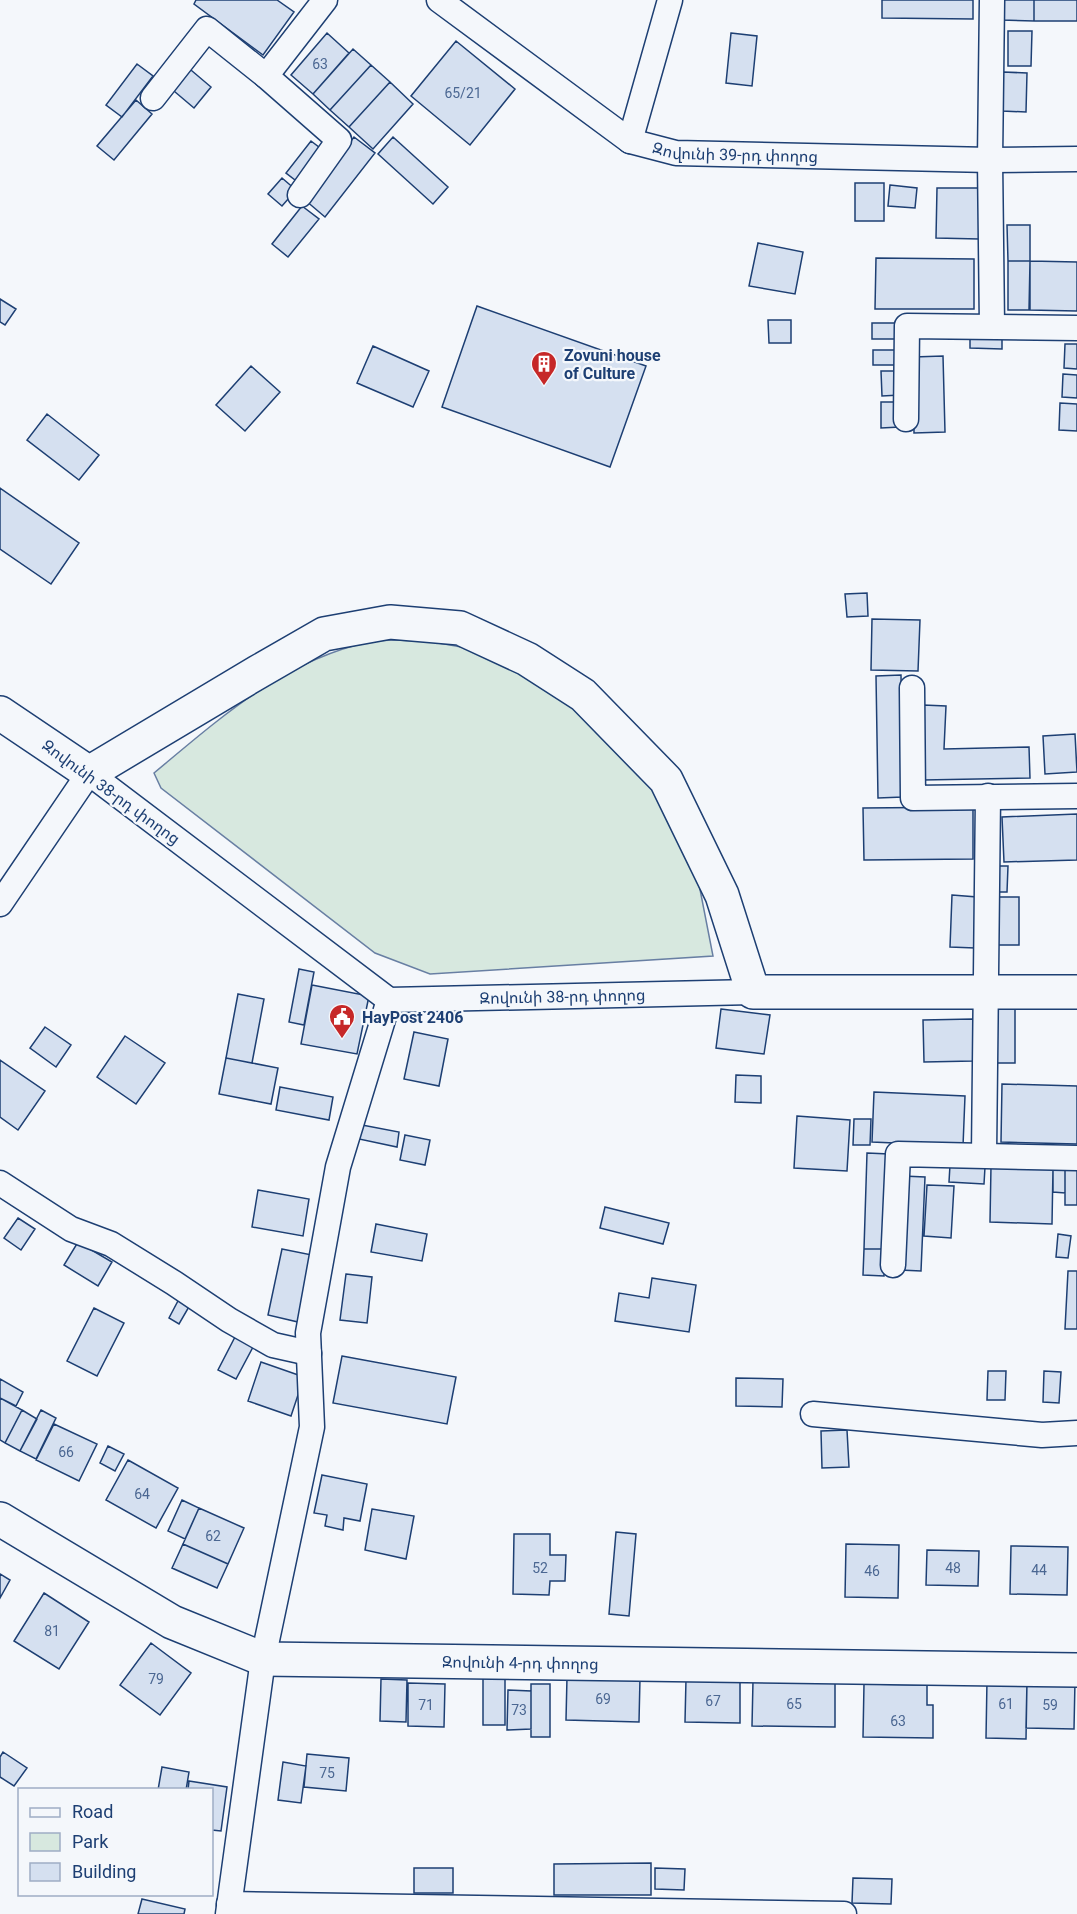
<svg xmlns="http://www.w3.org/2000/svg" width="1077" height="1914" font-family="Roboto,'Noto Sans Armenian',sans-serif">
<rect width="100%" height="100%" fill="#f4f7fb"/>
<path fill="#d7e8df" stroke="#687fa3" stroke-width="1.5" d="M397,640L433,642L467,648L519,671L597,725L669,809L697,874L713,956L430,974L375,953L161,788L154,773C219,719 284,660 369,642C378,640 388,640 397,640Z"/>
<path fill="#d5e0f0" stroke="#1d3f73" stroke-width="1.5" d="M196,0H277L294,12L263,55L194,4Z
M882,0H973V19L882,18Z
M1001,0H1034V21L1001,20Z
M1034,0H1077V21H1034Z
M1008,31H1032L1031,66H1008Z
M327,33L349,53L313,94L291,75Z
M731,33L757,36L752,86L726,83Z
M456,41L515,89L470,145L411,96Z
M353,49L371,65L330,110L313,94Z
M137,64L153,76L122,117L106,105Z
M185,65L211,87L194,108L168,86Z
M371,65L390,82L349,127L330,110Z
M1003,72L1027,73L1026,112L1002,111Z
M390,82L413,104L373,149L349,127Z
M136,100L152,114L114,160L97,146Z
M354,137L375,153L325,217L305,200Z
M393,137L448,187L433,204L378,154Z
M311,141L324,151L299,183L286,173Z
M282,178L296,190L282,206L268,194Z
M855,183H884V221H855Z
M890,185L917,188L915,208L888,206Z
M937,188H980L979,239L936,238Z
M302,206L319,219L288,257L272,244Z
M1007,225H1030V261H1008Z
M758,243L803,252L795,294L749,286Z
M876,258L974,259V309H875Z
M1008,261H1030V310H1008Z
M1030,261L1077,262V311L1029,310Z
M0,299L16,309L5,325L0,322Z
M477,306L646,366L610,467L442,407Z
M768,320H791V343H769Z
M872,323H896V339H872Z
M970,333L1002,334V349L970,348Z
M1065,344H1077V369L1064,368Z
M373,346L429,371L413,407L357,383Z
M873,350H898V365H873Z
M943,356L945,432L914,433L913,357Z
M251,366L280,392L245,431L216,405Z
M881,371H899L900,395L882,396Z
M1063,374L1077,375V398L1062,397Z
M881,402H900V427L881,428Z
M1060,403L1077,404V431L1059,430Z
M47,414L99,455L79,480L27,440Z
M0,488L79,543L51,584L0,549Z
M867,593L868,616L847,617L845,594Z
M872,619L920,620L918,671L871,670Z
M901,675L903,797L878,798L876,676Z
M923,705L946,706L944,749L1029,747L1030,778L923,780Z
M1075,734L1077,772L1045,774L1043,736Z
M973,807V859L864,860L863,808Z
M1077,814V860L1004,862L1002,817Z
M995,866H1008L1007,892H994Z
M952,895L977,897L975,948L950,947Z
M998,897H1019V945H998Z
M299,969L314,972L304,1025L289,1022Z
M312,985L369,996L357,1054L301,1044Z
M238,994L264,999L252,1063L226,1058Z
M993,1008H1015V1063H993Z
M721,1009L770,1015L764,1054L716,1048Z
M973,1019V1061L924,1062L923,1020Z
M45,1027L71,1045L56,1067L30,1048Z
M414,1032L448,1039L439,1086L404,1079Z
M125,1036L165,1063L136,1104L97,1077Z
M226,1058L278,1068L271,1104L219,1094Z
M0,1060L45,1091L18,1130L0,1117Z
M736,1075L761,1076V1103L735,1102Z
M1002,1084L1077,1086V1144L1001,1142Z
M280,1087L333,1097L329,1120L276,1110Z
M874,1092L965,1096L963,1146L872,1142Z
M797,1116L850,1120L847,1171L794,1168Z
M854,1119H871L870,1145H853Z
M362,1125L399,1132L397,1147L359,1139Z
M405,1135L430,1140L425,1165L400,1160Z
M867,1153L889,1154L885,1249H864Z
M950,1165L985,1167L984,1184L949,1182Z
M991,1166L1053,1168L1052,1224L990,1222Z
M1053,1168H1065V1193L1053,1192Z
M1065,1168H1077V1205H1065Z
M903,1176L925,1177L921,1271L900,1270Z
M927,1185L954,1186L951,1238L924,1236Z
M258,1190L309,1199L303,1236L252,1227Z
M605,1207L669,1223L663,1244L600,1228Z
M18,1218L35,1229L21,1250L4,1238Z
M376,1224L427,1234L422,1261L371,1252Z
M1058,1234L1071,1236L1068,1258L1056,1257Z
M78,1242L112,1262L98,1286L64,1265Z
M282,1249L312,1255L298,1322L268,1315Z
M864,1249H885L884,1276L863,1275Z
M1068,1271H1077V1329H1065Z
M346,1274L372,1277L367,1323L340,1320Z
M652,1278L696,1285L689,1332L615,1321L619,1293L649,1298Z
M179,1299L190,1305L179,1324L169,1318Z
M94,1308L124,1323L97,1376L67,1361Z
M235,1337L253,1347L236,1379L218,1370Z
M342,1356L456,1377L447,1424L333,1403Z
M261,1362L304,1377L291,1416L248,1401Z
M988,1371H1006L1005,1400H987Z
M1044,1371L1061,1372L1059,1403L1043,1402Z
M736,1378L783,1379L782,1407L736,1406Z
M0,1379L23,1392L16,1406L0,1398Z
M0,1398L22,1410L5,1443L0,1440Z
M22,1410L37,1419L20,1451L5,1443Z
M41,1410L56,1418L36,1459L20,1451Z
M54,1424L97,1444L79,1481L36,1460Z
M847,1430L849,1467L822,1468L821,1431Z
M108,1446L124,1454L115,1471L100,1463Z
M128,1460L178,1488L156,1528L106,1500Z
M322,1475L367,1484L360,1521L344,1518L343,1530L325,1526L327,1515L314,1513Z
M182,1500L199,1508L185,1539L168,1531Z
M199,1508L244,1528L228,1564L183,1544Z
M372,1509L414,1516L406,1559L365,1550Z
M616,1532L636,1534L629,1616L609,1614Z
M514,1534H550V1555H566L565,1581H550L549,1595L513,1594Z
M183,1544L228,1564L217,1588L172,1568Z
M846,1544L899,1545L898,1598L845,1597Z
M1011,1546L1068,1547L1067,1595L1010,1594Z
M927,1550L979,1551L978,1586L926,1585Z
M0,1574L10,1580L0,1598Z
M44,1593L89,1622L59,1669L14,1641Z
M151,1643L191,1673L160,1715L120,1685Z
M483,1673L505,1674V1725H483Z
M567,1677L640,1678L639,1722L566,1720Z
M381,1679L407,1680L406,1722L380,1721Z
M686,1679L740,1680V1723L685,1722Z
M987,1680L1027,1681L1026,1739L986,1738Z
M753,1681L835,1683V1727L752,1726Z
M1027,1681H1075L1074,1729L1026,1728Z
M408,1683L445,1684L444,1727L408,1726Z
M531,1684H550V1737H531Z
M864,1684L927,1685V1705H933V1738L863,1737Z
M508,1690L531,1691V1729L507,1730Z
M3,1752L27,1768L14,1786L0,1777V1757Z
M307,1754L349,1758L346,1791L304,1787Z
M283,1762L306,1766L301,1803L278,1800Z
M162,1767L189,1772L186,1790H158Z
M189,1781L227,1787L221,1831L212,1830V1790H188Z
M651,1863V1895H554V1864Z
M414,1868H453V1893H414Z
M655,1868L685,1869L684,1890L655,1889Z
M853,1878L892,1879L891,1904L852,1903Z
M142,1899L185,1909L184,1914H138Z"/>
<g fill="none" stroke-linecap="round" stroke-linejoin="round">
<defs>
<g id="street">
<path id="s1" d="M439,0L630,141L676,153L990,160L1077,159"/>
<path d="M266,76L325,0"/>
<path d="M153,98L207,29L266,76L339,140L300,195"/>
<path d="M630,141L670,0"/>
<path d="M992,326L990,160L992,0"/>
<path d="M906,419L907,326L1077,328"/>
<path d="M912,688L913,798L1077,796"/>
<path id="s2" d="M0,904L89,773L389,1000L753,992"/>
<path d="M984,1155L988,796"/>
<path d="M0,1183L71,1229L111,1244L174,1283L229,1320L273,1345L309,1353"/>
<path d="M893,1265L898,1154L1077,1158"/>
<path d="M813,1414L1042,1435L1077,1433"/>
<path d="M229,1904L844,1914"/>
<path d="M228,1914L263,1659L312,1427L308,1333L338,1167L389,1000"/>
</g>
<g id="secondary">
<path d="M0,713L89,773L258,672L324,634L390,622L460,628L527,659L583,695L666,780L722,895L753,992H1077"/>
<path id="s3" d="M0,1519L172,1622L263,1659L1077,1670"/>
</g>
</defs>
<use href="#street" stroke="#1d3f73" stroke-width="27"/>
<use href="#secondary" stroke="#1d3f73" stroke-width="36"/>
<use href="#street" stroke="#f4f7fb" stroke-width="24"/>
<use href="#secondary" stroke="#f4f7fb" stroke-width="33"/>
</g>
<defs>
<symbol id="building-pin" viewBox="-11 -11 22 30"><path d="M0 17L-7.5 6A9.5 9.5 0 1 1 7.5 6Z" fill="#c62828" stroke="#f4f7fb"/><path d="M-4-6H4V6H1V3H-1V6H-4ZM-2.5-4.3h1.7v1.8h-1.7ZM.8-4.3h1.7v1.8H.8ZM-2.5-1h1.7V.8h-1.7ZM.8-1h1.7V.8H.8Z" fill="#fff"/></symbol>
<symbol id="civic-pin" viewBox="-11 -11 22 30"><path d="M0 17L-7.5 6A9.5 9.5 0 1 1 7.5 6Z" fill="#c62828" stroke="#f4f7fb"/><path d="M-.6-6.5H3V-4.5H.6V-3L4-1V1h2V6H-6V1h2V-1L-.6-3ZM-1.2 2.5V6h2.4V2.5Z" fill="#fff"/></symbol>
</defs>
<g fill-rule="evenodd">
<use href="#building-pin" x="529" y="349" width="30" height="40"/>
<use href="#civic-pin" x="327" y="1002" width="30" height="40"/>
</g>
<g text-anchor="middle" dominant-baseline="central" stroke-width="4.5" stroke-linejoin="round" paint-order="stroke">
<g font-size="14" fill="#4b6792">
<text x="320" y="64">63</text>
<text x="463" y="93">65/21</text>
<text x="66" y="1452">66</text>
<text x="142" y="1494">64</text>
<text x="213" y="1536">62</text>
<text x="540" y="1568">52</text>
<text x="953" y="1568">48</text>
<text x="1039" y="1570">44</text>
<text x="872" y="1571">46</text>
<text x="52" y="1631">81</text>
<text x="156" y="1679">79</text>
<text x="603" y="1699">69</text>
<text x="713" y="1701">67</text>
<text x="794" y="1704">65</text>
<text x="1006" y="1704">61</text>
<text x="426" y="1705">71</text>
<text x="1050" y="1705">59</text>
<text x="519" y="1710">73</text>
<text x="898" y="1721">63</text>
<text x="327" y="1773">75</text>
</g>
<g font-size="16" fill="#1d3f73" stroke="#f4f7fb">
<text stroke="none"><textPath href="#s1" startOffset="344">Զովունի 39-րդ փողոց</textPath></text>
<text transform="translate(111 792) rotate(36)">Զովունի 38-րդ փողոց</text>
<text stroke="none"><textPath href="#s2" startOffset="708">Զովունի 38-րդ փողոց</textPath></text>
<text stroke="none"><textPath href="#s3" startOffset="556">Զովունի 4-րդ փողոց</textPath></text>
</g>
<g font-size="16" font-weight="bold" fill="#1d3f73" stroke="#f4f7fb" text-anchor="start">
<text x="564" y="355">Zovuni house<tspan x="564" dy="18">of Culture</tspan></text>
<text x="362" y="1017">HayPost 2406</text>
</g>
</g>
<rect x="18" y="1788" width="195" height="108" fill="#f4f7fb" stroke="#9eadc5" stroke-width="1.5"/>
<rect x="30" y="1808" width="30" height="9" fill="#f4f7fb" stroke="#9eadc5" stroke-width="1.5"/>
<text x="72" y="1818" font-size="18" fill="#1d3f73">Road</text>
<rect x="30" y="1833" width="30" height="18" fill="#d7e8df" stroke="#9eadc5" stroke-width="1.5"/>
<text x="72" y="1848" font-size="18" fill="#1d3f73">Park</text>
<rect x="30" y="1863" width="30" height="18" fill="#d5e0f0" stroke="#9eadc5" stroke-width="1.5"/>
<text x="72" y="1878" font-size="18" fill="#1d3f73">Building</text>
</svg>
